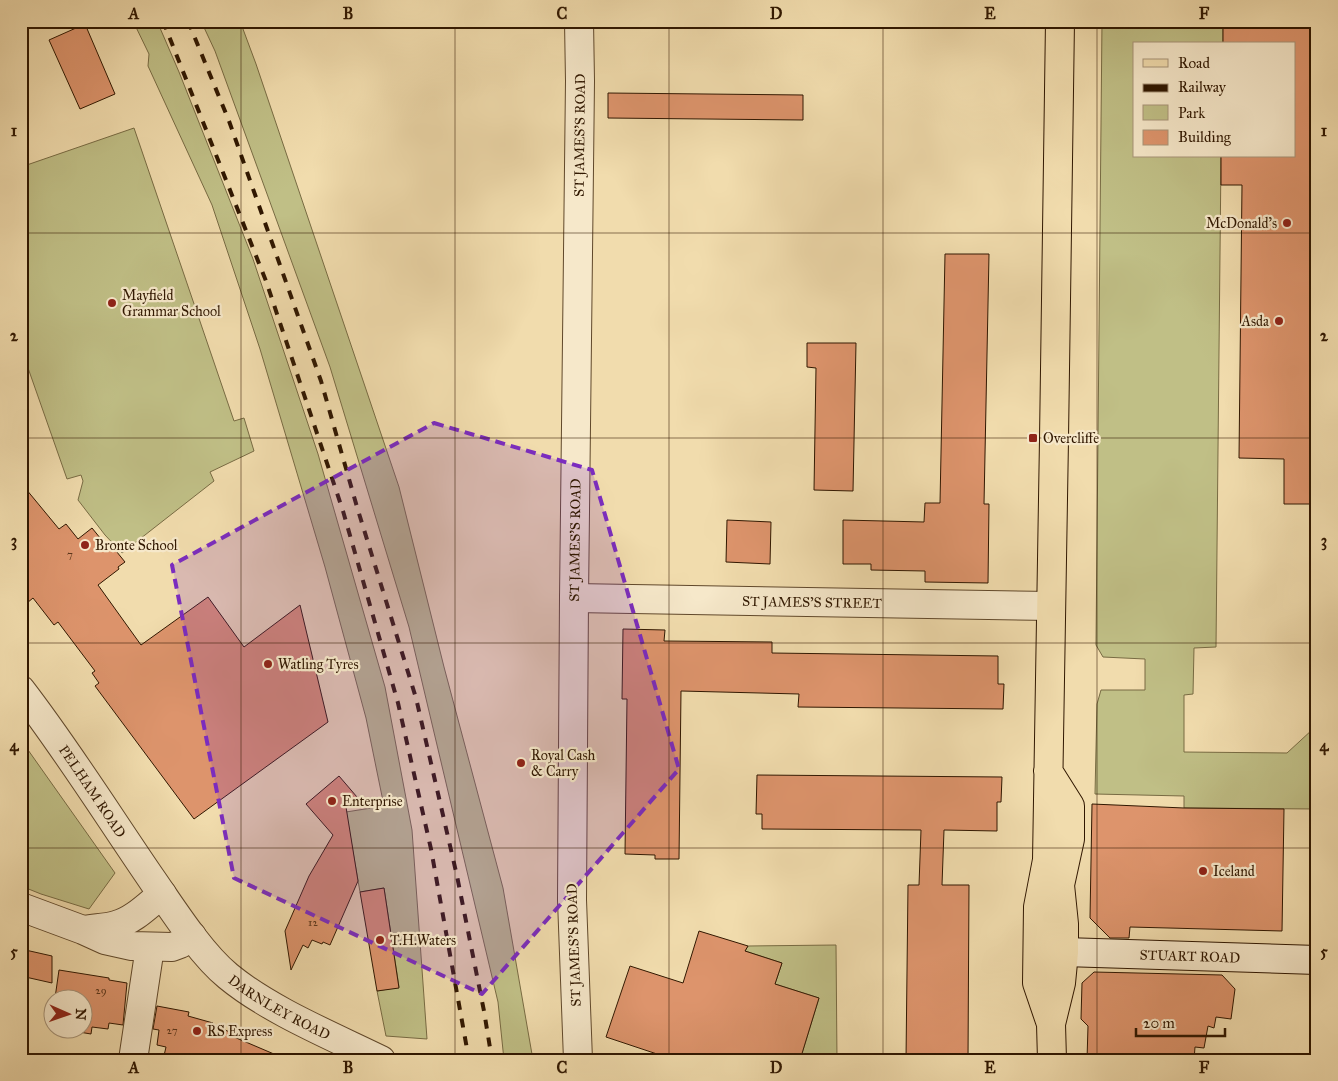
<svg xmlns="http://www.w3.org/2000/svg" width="1338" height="1081" font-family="'IM FELL Great Primer',serif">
<rect width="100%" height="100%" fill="#f1dcad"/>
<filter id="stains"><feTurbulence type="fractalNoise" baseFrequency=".004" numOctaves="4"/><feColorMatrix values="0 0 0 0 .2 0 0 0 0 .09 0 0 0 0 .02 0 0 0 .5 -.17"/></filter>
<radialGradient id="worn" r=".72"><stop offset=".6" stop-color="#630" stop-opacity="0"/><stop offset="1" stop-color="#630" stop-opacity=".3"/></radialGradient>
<path fill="#c0bf86" stroke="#786b43" d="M133,21H157L179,72L253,259L318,454L385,687L412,830L427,1039L386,1036L377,991L399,987L384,888L360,892L346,812L384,806L366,718L325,567L260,349L212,205L148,66L149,54Z
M201,21H240L256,64L399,487L444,667L503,888L533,1060H504L498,1002L409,627L330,367L215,51Z
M1102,21H1223V44H1134V156H1221L1216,647L1194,648L1193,694L1184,695V752L1287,753L1313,729L1317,676V809L1184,808V796L1095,794L1097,704L1101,690H1145V659L1103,657L1096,645Z
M134,128L234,421L244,418L254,451L210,472L214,481L122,553L105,535L78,500L83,481L81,475L67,479L21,348V167Z
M21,740L115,873L89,909L41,894L21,886Z
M836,945L837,1060H800L819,998L775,984L782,963L745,951L748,946Z"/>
<path fill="#dd946c" stroke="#301700" d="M1223,21H1317V504H1284V459L1239,458L1242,185H1221V156H1294V44H1223Z
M85,24L115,94L80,109L49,40Z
M608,93L803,95V120L608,118Z
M945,254H989L984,504H989L988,583L925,582V571L871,570V564H843V520L924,522L925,503H940Z
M807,343H856L853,491L814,490L816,368L807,367Z
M21,483L59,529L66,524L78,539L92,528L105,544L108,541L125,562L118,567L119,569L98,585L141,645L208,597L244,647L300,605L328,722L194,819L95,686L99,683L92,673L95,671L58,622L54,625L33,598L21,608Z
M727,520L771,522L770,564L726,562Z
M623,629L665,630L664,641L772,642V653L998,656V684H1004L1003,709L798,707L799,694L681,691L679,859H655V855L625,854L627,699H622Z
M757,775L1002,777L1001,802H997V831L944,830L942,885H969L968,1060H906L908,885H919L921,830L762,829V814H756Z
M339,776L357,797L346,807L358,881L330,945L323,942L322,944L312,940L308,948L303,945L291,970L285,931L309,876L333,835L306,804Z
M1092,804L1184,808L1284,809L1282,931L1130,927L1129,938H1110L1090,918Z
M384,888L399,988L377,991L360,892Z
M699,931L748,946L745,951L782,963L775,984L819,998L800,1060H659L660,1055L606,1037L630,966L683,983Z
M21,949L52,956V983L21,976Z
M59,970L109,978V980L127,983L123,1025L109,1023L108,1029L92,1027L91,1034L67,1030L68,1028H82V998H55Z
M1094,972L1222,975L1235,989L1231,1019L1216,1017L1214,1028L1208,1026L1204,1048L1195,1047L1194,1060H1087L1088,1026L1081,1019L1082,983Z
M157,1006L189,1012L188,1016L213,1023L212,1025L235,1034L234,1037L288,1060H163L166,1047L157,1045L159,1030L153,1029Z"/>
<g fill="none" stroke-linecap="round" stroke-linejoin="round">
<defs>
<g id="minor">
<path id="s1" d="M574,598L1051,606"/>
<path d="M21,907L83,930L105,940L132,946L172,947L180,944L192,936"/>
<path d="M85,930C95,928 106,928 116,925C134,920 148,905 162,894"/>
<path d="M133,1060L150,947"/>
<path id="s2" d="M578,1060L572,900L574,598L580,81L579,21"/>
</g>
<g id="tertiary">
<path id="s3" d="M21,690C68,751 109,817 153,881C173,910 201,954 228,976C269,1010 332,1036 381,1060"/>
</g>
<g id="secondary">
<path id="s4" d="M1064,952L1317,960"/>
</g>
<path id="primary" d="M1048,771L1070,806V839L1060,885
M1047,860L1060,885L1064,924V952L1061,983L1051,1024L1052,1060
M1051,1024L1037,983L1038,907L1047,860L1054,439L1060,21"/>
</defs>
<use href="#minor" stroke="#60482b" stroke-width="30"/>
<use href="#tertiary" stroke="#60482b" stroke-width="30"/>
<use href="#secondary" stroke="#301700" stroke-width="30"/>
<use href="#primary" stroke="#301700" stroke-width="30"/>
<use href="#minor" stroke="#f6e8ca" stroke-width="28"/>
<use href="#tertiary" stroke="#f6e8ca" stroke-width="28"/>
<use href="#secondary" stroke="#f6e8ca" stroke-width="28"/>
<use href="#primary" stroke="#f1dcad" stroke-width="28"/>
<path stroke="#301700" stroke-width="4" stroke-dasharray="9 9" stroke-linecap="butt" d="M163,21L266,281L343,511L398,703L431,849L469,1060
M188,21L229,121L321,381L357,507L416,698L457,876L484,1011L492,1060"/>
</g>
<path fill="#7b2cbf" fill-opacity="0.2" stroke="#7b2cbf" stroke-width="4" stroke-dasharray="10 6" stroke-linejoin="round" d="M434,423L592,470L679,769L482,994L234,878L172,565Z"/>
<path fill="none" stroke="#301700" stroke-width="1" stroke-opacity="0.55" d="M241,21V1060M455,21V1060M669,21V1060M883,21V1060M1097,21V1060M21,233H1317M21,438H1317M21,643H1317M21,848H1317"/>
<g fill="#8f2418" stroke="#f6e8ca" stroke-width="2">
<circle cx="1287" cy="223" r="5"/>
<circle cx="112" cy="303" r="5"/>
<circle cx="1279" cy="321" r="5"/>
<rect x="1028" y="433" width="10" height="10" rx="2.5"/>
<circle cx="85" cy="545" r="5"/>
<circle cx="268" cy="664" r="5"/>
<circle cx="521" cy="763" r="5"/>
<circle cx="332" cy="801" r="5"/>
<circle cx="1203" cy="871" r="5"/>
<circle cx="380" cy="940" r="5"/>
<circle cx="197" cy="1031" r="5"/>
</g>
<g text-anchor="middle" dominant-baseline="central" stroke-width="4.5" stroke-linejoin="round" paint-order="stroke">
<g font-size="11" fill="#5b361b">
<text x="70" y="554">7</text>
<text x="313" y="922">12</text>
<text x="101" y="990">29</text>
<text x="172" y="1030">27</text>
</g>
<g font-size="14" fill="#301700" stroke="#f6e8ca">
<text stroke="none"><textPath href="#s2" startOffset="925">ST JAMES'S ROAD</textPath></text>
<text stroke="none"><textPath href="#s2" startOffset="520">ST JAMES'S ROAD</textPath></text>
<text stroke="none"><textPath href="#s1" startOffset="238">ST JAMES'S STREET</textPath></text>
<text stroke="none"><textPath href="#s3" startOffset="124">PELHAM ROAD</textPath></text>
<text transform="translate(574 945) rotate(-92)">ST JAMES'S ROAD</text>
<text stroke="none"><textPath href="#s4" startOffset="126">STUART ROAD</textPath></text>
<text stroke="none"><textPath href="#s3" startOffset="414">DARNLEY ROAD</textPath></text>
</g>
<g font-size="14" fill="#301700" stroke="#f6e8ca" text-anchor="start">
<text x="1277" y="223" text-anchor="end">McDonald's</text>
<text x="122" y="295">Mayfield<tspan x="122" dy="16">Grammar School</tspan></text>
<text x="1269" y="321" text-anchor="end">Asda</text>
<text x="1043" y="438">Overcliffe</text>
<text x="95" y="545">Bronte School</text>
<text x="278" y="664">Watling Tyres</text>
<text x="531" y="755">Royal Cash<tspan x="531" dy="16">&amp; Carry</tspan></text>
<text x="342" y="801">Enterprise</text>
<text x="1213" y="871">Iceland</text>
<text x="390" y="940">T.H.Waters</text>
<text x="207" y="1031">RS Express</text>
</g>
</g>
<rect width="1338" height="1081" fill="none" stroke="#f1dcad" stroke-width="55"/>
<rect x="1133" y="42" width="162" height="115" fill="#f6e8ca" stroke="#a79479"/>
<rect x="1143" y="59" width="25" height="8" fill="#f1dcad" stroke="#a79479"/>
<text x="1178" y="68" font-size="15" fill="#301700">Road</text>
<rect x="1143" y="84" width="25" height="8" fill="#301700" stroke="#a79479"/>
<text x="1178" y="92" font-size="15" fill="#301700">Railway</text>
<rect x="1143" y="105" width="25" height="15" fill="#c0bf86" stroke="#a79479"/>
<text x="1178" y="118" font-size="15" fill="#301700">Park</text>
<rect x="1143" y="130" width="25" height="15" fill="#dd946c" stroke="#a79479"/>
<text x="1178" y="142" font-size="15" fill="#301700">Building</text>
<g transform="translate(68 1014) rotate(92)"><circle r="24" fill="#f6e8ca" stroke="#a79479"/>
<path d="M0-4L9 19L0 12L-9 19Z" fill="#8f2418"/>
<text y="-8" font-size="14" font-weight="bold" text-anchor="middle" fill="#301700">N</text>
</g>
<path d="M1136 1028v8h89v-8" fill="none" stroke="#301700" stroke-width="2.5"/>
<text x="1143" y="1028" font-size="15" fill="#301700" stroke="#f6e8ca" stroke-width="4" paint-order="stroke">20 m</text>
<rect x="28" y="28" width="1282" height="1026" fill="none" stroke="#301700" stroke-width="2"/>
<g font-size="16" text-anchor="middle" font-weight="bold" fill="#301700">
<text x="134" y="19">A</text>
<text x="348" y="19">B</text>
<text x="562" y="19">C</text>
<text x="776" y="19">D</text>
<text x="990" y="19">E</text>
<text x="1204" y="19">F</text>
<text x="14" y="136">1</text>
<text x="1324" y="136">1</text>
<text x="14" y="341">2</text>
<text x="1324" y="341">2</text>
<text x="14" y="546">3</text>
<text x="1324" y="546">3</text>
<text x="14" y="751">4</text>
<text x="1324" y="751">4</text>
<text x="14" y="957">5</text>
<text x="1324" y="957">5</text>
<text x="134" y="1073">A</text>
<text x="348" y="1073">B</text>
<text x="562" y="1073">C</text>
<text x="776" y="1073">D</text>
<text x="990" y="1073">E</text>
<text x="1204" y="1073">F</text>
</g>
<rect width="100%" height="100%" filter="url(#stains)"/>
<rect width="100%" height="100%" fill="url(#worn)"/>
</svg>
